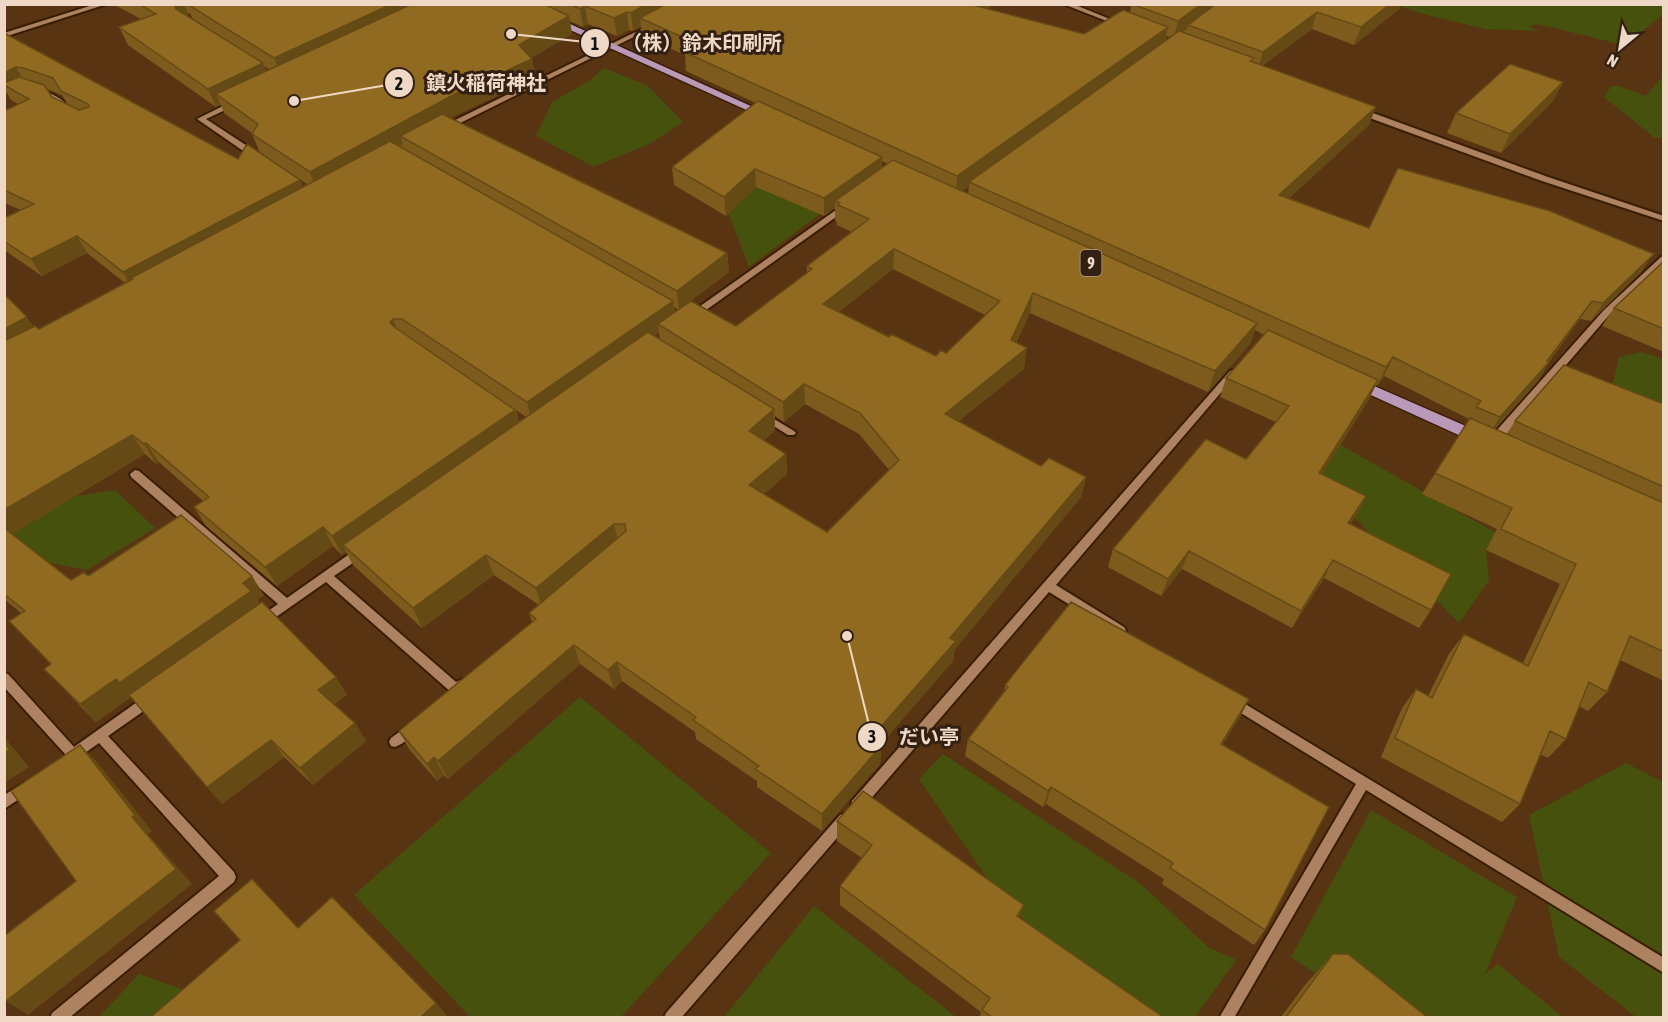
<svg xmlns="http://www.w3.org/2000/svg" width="1668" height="1022" font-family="'Asap Condensed','Noto Sans JP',sans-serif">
<rect width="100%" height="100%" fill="#593412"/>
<path fill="#45510d" d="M1663,4L1664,15C1651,21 1639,37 1627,46L1538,24L1529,26L1538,31L1485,29L1427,15L1396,5Z
M604,68L648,86L683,122L651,143L594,167L536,136L552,102L589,81Z
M1663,76V138H1655L1604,97L1611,86H1619L1646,96Z
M694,147L805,194L828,208L749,267L724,202L682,182Z
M1642,352L1663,359V418L1611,392L1619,357Z
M1323,435L1498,534L1486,550L1489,580L1459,623L1329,492L1316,452Z
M115,490L155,528L87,570L5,554V507Z
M580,697L771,853L621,1017H468L469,1016L354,895Z
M943,754L1141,884L1208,947L1236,960L1195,1017H1117L993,887L919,779Z
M1626,763L1663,782V1017H1636L1559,957L1529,815Z
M1371,810L1517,897L1485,974L1498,964L1563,1017H1380L1291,957Z
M814,906L956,1017H724Z
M139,974L193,993L188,1017L98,1018Z"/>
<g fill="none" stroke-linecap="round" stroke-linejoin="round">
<defs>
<path id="minor" d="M96,4H107L4,37V33Z
M1063,4H1073L1122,24L1117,25Z
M652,24L655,26L654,27L448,129L441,127Z
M35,90C51,91 63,99 73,111L66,113L55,101L35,94Z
M231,102L238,104L206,119L258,153V157H252L197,119Z
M1356,109H1362L1548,177L1664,216V221L1542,181L1356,113Z
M843,205H846L850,207L695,318H689V314Z
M1661,257H1664V264L1610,314L1497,445H1489L1488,442L1489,439L1604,310Z
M1233,370L1236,371L1238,373L1236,375L1056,585L1124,627L1126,630L1124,633L1120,635L1116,633L1049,592L862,809L857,811L852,809L851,805L852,801L1230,371Z
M764,413L794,431L796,433L794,435H788L761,418L759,416L761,414Z
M135,470L139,471L287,598L358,548H366L367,551L366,554L334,576L456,682L463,679L467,680L469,684L467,688L456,694L452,693L326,582L266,624L262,626L258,624L256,621L258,618L278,604L131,477L130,474Z
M4,673L8,674L74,747L147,695L151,694L155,695L157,699L155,703L108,736L234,872L236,877L234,882L69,1018H50L52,1013L219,876L99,743L75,760L71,762L67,760L65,754L4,687Z
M1232,696L1664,958V973L1366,790L1234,1018H1219L1356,784L1228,705L1226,701L1228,697Z
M413,722L417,723L419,727C415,735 403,744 395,747L391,746L389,742L391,738Z
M26,782L30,784L32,788L30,792L4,809V795Z
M845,813L850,815L851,819L850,823L681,1018H664L666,1013L840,815Z"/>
<path id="major" d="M513,4H526L773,116L764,118Z
M1356,378L1484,434L1486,438L1484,442H1474L1351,386L1349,383L1351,380Z"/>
</defs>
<use href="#minor" stroke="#391d04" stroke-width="4"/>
<use href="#major" stroke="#391d04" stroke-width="3"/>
<use href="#minor" fill="#ad8260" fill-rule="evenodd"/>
<use href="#major" fill="#b998b8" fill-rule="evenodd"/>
</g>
<path fill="#7c5b1c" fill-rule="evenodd" d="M113,4H994L987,9L1084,34L1130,12L1132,4H1401L1399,9L1354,45L1312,29L1262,66L1369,125L1289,198L1369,228L1641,272L1591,321L1580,319L1549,362L1538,381L1495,429L1507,434L1515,421L1664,404V681L1620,660L1607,692L1588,711L1579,706L1566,739L1548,758L1540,754L1520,804L1502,822L1381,757L1402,708L1416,689L1428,696L1449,654L1464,634L1523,663L1560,584L1486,550L1497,529L1422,494L1469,419L1384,376L1377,386L1376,385L1369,399L1322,474L1366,496L1357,514L1350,524L1431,610L1419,628L1324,578L1292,628L1182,569L1161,596L1108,567L1113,549L1246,459L1276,422L1220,397L1226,378L1264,335L1255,330L1250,344L1208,392L1030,313L1016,343L1024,369L958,421L1041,466L1086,477L1081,497L955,649L953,661L880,745L881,746L880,764L822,831L757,787V781L696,739L695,732L622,681L614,689L580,664L448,779L444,775L437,781L409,749L399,731L532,622L529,613L539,605L494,575L422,628L353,565L346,552L342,555L333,546L277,586L206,526L194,507L203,501L159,462L156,464L145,454L12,534L71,580L88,576L264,595L257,600L259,604L336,677L347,695L334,704L355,723L366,741L313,785L284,757L222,804L131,697L96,722L44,669L50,665L21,613L4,599V294L33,326L39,329L125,283L87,253L42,276L4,250V218L21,210L4,203V111L18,104L11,100L7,93L4,94V33L238,159L300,180L303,187L307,184L260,153L252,134V133L224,113L221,105L216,107L128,45L119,27L141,19ZM188,13H190L193,19L187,16ZM570,21L583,27L588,24L617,36L629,30L633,31L641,27L642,36L685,55L686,71L756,103L672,167L674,185L726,216L756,187L824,216L835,208V221L837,222V225L852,232L807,266V273L736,326L681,308L729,272L727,253L450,118L536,77L531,58L572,34ZM1166,36L1171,37L1165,42ZM264,66L270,70L266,71ZM47,89L62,95L68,105L52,97ZM882,161L888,164L882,168ZM969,186L968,194L962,191ZM893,269L985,315L946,353L936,356L889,337L839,312ZM674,307L679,310L675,313ZM659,332L660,340L654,336ZM805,404L859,434L889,470L827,532L764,494L787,474L786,454L764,440L775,430V416L784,422ZM516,410L526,417L519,422Z
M1563,82L1553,101L1501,153L1447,133L1456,113Z
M1664,261V352L1602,326L1614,308Z
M1005,685L1249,699L1240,717L1222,745L1265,930L1254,945L1162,884L1164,879L1046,804L1043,807L965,756L968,739L1004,693Z
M837,821L1020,918L1163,1017H980L981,1012L840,905V886L862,858L837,841Z
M1333,954L1427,1017H1281L1305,985Z"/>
<path fill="#654a16" d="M174,4H184L188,13L182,23Z
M392,4H436L281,76L274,58Z
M647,4H683L640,18L641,27L633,31L631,13Z
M994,4L967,23L969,5Z
M1201,4H1220L1188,25L1187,29L1174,38L1178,21Z
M1390,4H1401L1399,9L1354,45L1361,27Z
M585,6L588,24L583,27L580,9Z
M627,12L629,30L617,36L614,18Z
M1317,12L1312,29L1258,69L1263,52Z
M569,16L572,34L523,63L519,45Z
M1168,27L1164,45L969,182V186L956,195L957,176Z
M532,59L536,77L462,112L409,141L400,136L403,144L317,191L310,172L457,93Z
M263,63L270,82L216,94L221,105L216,107L208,89Z
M16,67L25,84L4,85V73Z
M1563,82L1553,101L1501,153L1510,134Z
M1376,107L1369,125L1273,213L1279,195Z
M882,157L881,175L840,203L835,201V208L824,216V198Z
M755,169L756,187L726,216L724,197Z
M300,180L307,197L133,279L131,278L137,288L133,290L123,272Z
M77,236L87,253L42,276L31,259Z
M894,249L893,269L824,324L823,304Z
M727,253L729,272L679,310L677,291Z
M1654,254L1641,272L1591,321L1603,303Z
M1033,293L1030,313L1007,360L1011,340Z
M673,301L676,320L658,324L659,332L532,421L527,402Z
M1592,301L1580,319L1544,368L1549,362L1538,381L1488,436L1500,417L1547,361Z
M27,317L40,337L4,355V329Z
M393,319L400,338L390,322Z
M1257,323L1250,344L1208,392L1215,371Z
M1027,348L1024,369L943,434L945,414Z
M1393,357L1384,376L1377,386L1386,367Z
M1378,380L1369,399L1311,492L1319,473Z
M804,384L805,404L784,422L783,402Z
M774,409L775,430L750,451L749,431Z
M515,410L521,429L343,545L346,552L342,555L332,536Z
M132,435L145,454L8,537L4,533V510Z
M146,443L159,462L156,464L144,444Z
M786,454L787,474L751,506L749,485Z
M1086,477L1081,497L955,649L953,661L870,757V739L950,638Z
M1366,496L1357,514L1339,542L1348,523Z
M614,524L619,544L542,608L536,588Z
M323,527L333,546L277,586L265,567Z
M1189,551L1182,569L1161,596L1168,579Z
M486,555L494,575L422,628L413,608Z
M1333,560L1324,578L1292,628L1301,611Z
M252,576L264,595L257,600L263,610L131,697L96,722L80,704Z
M574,645L580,664L448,779L438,761Z
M617,662L622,681L614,689L608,670Z
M336,677L347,695L330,708L318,690Z
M1249,699L1240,717L1212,762L1221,744Z
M355,723L366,741L313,785L300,768Z
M4,737L29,767L4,783Z
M271,740L284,757L222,804L207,787Z
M80,745L97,762L152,831L148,834L192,884L28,1015L6,1001L132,817Z
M881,746L880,764L822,831V814Z
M434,757L444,775L437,781L427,764Z
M1051,787L1046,804L1043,807L1048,791Z
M1024,905L1018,923L1017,916Z
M436,1003L448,1017H421Z"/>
<path fill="#906a20" stroke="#654a16" stroke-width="1.5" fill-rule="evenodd" d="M139,4H174L176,9L263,63L208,89L119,27L156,14Z
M187,4H392L274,58Z
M412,4H544L569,16L519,45L532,59L457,93L310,172L252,134L258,124L216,94Z
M570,4H647L631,13L627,12L614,18L585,6L580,9Z
M666,4H969L1084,34L1123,10L1168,27L957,176L684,52L698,44L640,18Z
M1132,4H1201L1178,21Z
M1216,4H1390L1361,27L1317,12L1263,52L1188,25Z
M1179,31L1254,58L1250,61L1376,107L1279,195L1369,228L1398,168L1550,211L1654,254L1603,303L1592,301L1547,361L1549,362L1500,417L1476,407L1481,401L1393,357L1386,367L969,182Z
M4,33L238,159L247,144L300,180L123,272L77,236L31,259L4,241V218L34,204L4,190V111L29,99L4,85V83L19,77L44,85L52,97L79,110L89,107L88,104L61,91L53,78L23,68L16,67L4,73Z
M1510,64L1563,82L1510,134L1456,113Z
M758,101L882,157L824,198L755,169L724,197L672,167Z
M442,114L727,253L677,291L400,136Z
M390,141L673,301L527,402L402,319H393L390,322L393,326L515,410L332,536L323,527L265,567L194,507L209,497L146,443L144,444L132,435L4,510V341L35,326L39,329L116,288L133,279L131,278Z
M893,160L1257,323L1215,371L1033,293L1011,340L1027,348L945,414L1041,466L1049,458L1086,477L950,638L956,641L870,739L881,746L822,814L755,769L759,766L693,720L696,717L617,662L608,670L574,645L438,761L434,757L427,764L399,731L536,619L529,613L626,531L625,524H614L536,588L486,555L413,608L343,545L648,332L774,409L749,431L786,454L749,485L827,532L899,460L860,413L804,384L783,402L658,324L691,301L736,326L812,269L807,266L869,219L838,205L840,203L835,201ZM894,249L1000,301L946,353L941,350L936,356L891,334L889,337L823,304Z
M1664,261V329L1614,308Z
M4,294L27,317L4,329Z
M1268,330L1378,380L1319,473L1366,496L1348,523L1451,574L1431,610L1333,560L1301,611L1189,551L1168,579L1113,549L1206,439L1246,459L1289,406L1226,378Z
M1564,365L1664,404V487L1515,421Z
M1470,418L1664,503V652L1630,636L1607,692L1589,682L1566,739L1550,731L1520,804L1395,738L1416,689L1432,698L1464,634L1528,666L1576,564L1501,529L1512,508L1435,473Z
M181,515L252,576L243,583L251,591L119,683L116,679L80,704L44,669L51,664L9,621L25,611L4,594V528L71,580L84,572L88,576Z
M262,602L336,677L318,690L355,723L300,768L271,740L207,787L129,695Z
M1071,602L1249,699L1221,744L1329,807L1265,930L1170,868L1173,863L1051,787L1048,791L968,739L1008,687L1005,685Z
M4,743L10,750L4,753Z
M80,745L135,815L132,817L176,869L6,1001L4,999V936L76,881L11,791Z
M863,791L1024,905L1017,916L1163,1017H992L982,1010L990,998L840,886L872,845L837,821Z
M252,879L298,928L332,897L436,1003L421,1017H151L240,940L214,911Z
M1333,954H1348L1427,1017H1286Z"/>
<g text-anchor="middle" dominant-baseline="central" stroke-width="6" stroke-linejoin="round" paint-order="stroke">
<rect fill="#322113" stroke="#b6a190" stroke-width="1.5" x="1080.5" y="250" width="21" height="26" rx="4.5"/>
<g font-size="16" font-weight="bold" fill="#efd8c6">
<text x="1091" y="263">9</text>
</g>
</g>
<path fill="none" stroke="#efd8c6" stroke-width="2" d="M511 34L595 43M294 101L399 83M847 636L872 737"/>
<g fill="#efd8c6" stroke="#322113" stroke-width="2">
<circle cx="511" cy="34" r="6"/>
<circle cx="294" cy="101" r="6"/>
<circle cx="847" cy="636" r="6"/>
<circle cx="595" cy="43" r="15"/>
<circle cx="399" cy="83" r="15"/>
<circle cx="872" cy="737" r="15"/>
</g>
<g font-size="18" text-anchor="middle" font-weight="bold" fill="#111">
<text x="595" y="50">1</text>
<text x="399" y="90">2</text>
<text x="872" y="743">3</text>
</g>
<g font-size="20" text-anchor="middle" font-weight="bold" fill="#efd8c6" stroke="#322113" stroke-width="6" stroke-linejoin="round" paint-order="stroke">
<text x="702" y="50">（株）鈴木印刷所</text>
<text x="486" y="90">鎮火稲荷神社</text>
<text x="929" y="744">だい亭</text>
</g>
<rect width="1668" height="1022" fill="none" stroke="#efd8c6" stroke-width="12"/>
<g transform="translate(1620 48) rotate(210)" stroke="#322113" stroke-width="4.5" paint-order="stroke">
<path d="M0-4.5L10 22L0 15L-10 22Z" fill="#efd8c6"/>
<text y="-9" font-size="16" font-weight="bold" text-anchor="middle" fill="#efd8c6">N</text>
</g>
</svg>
